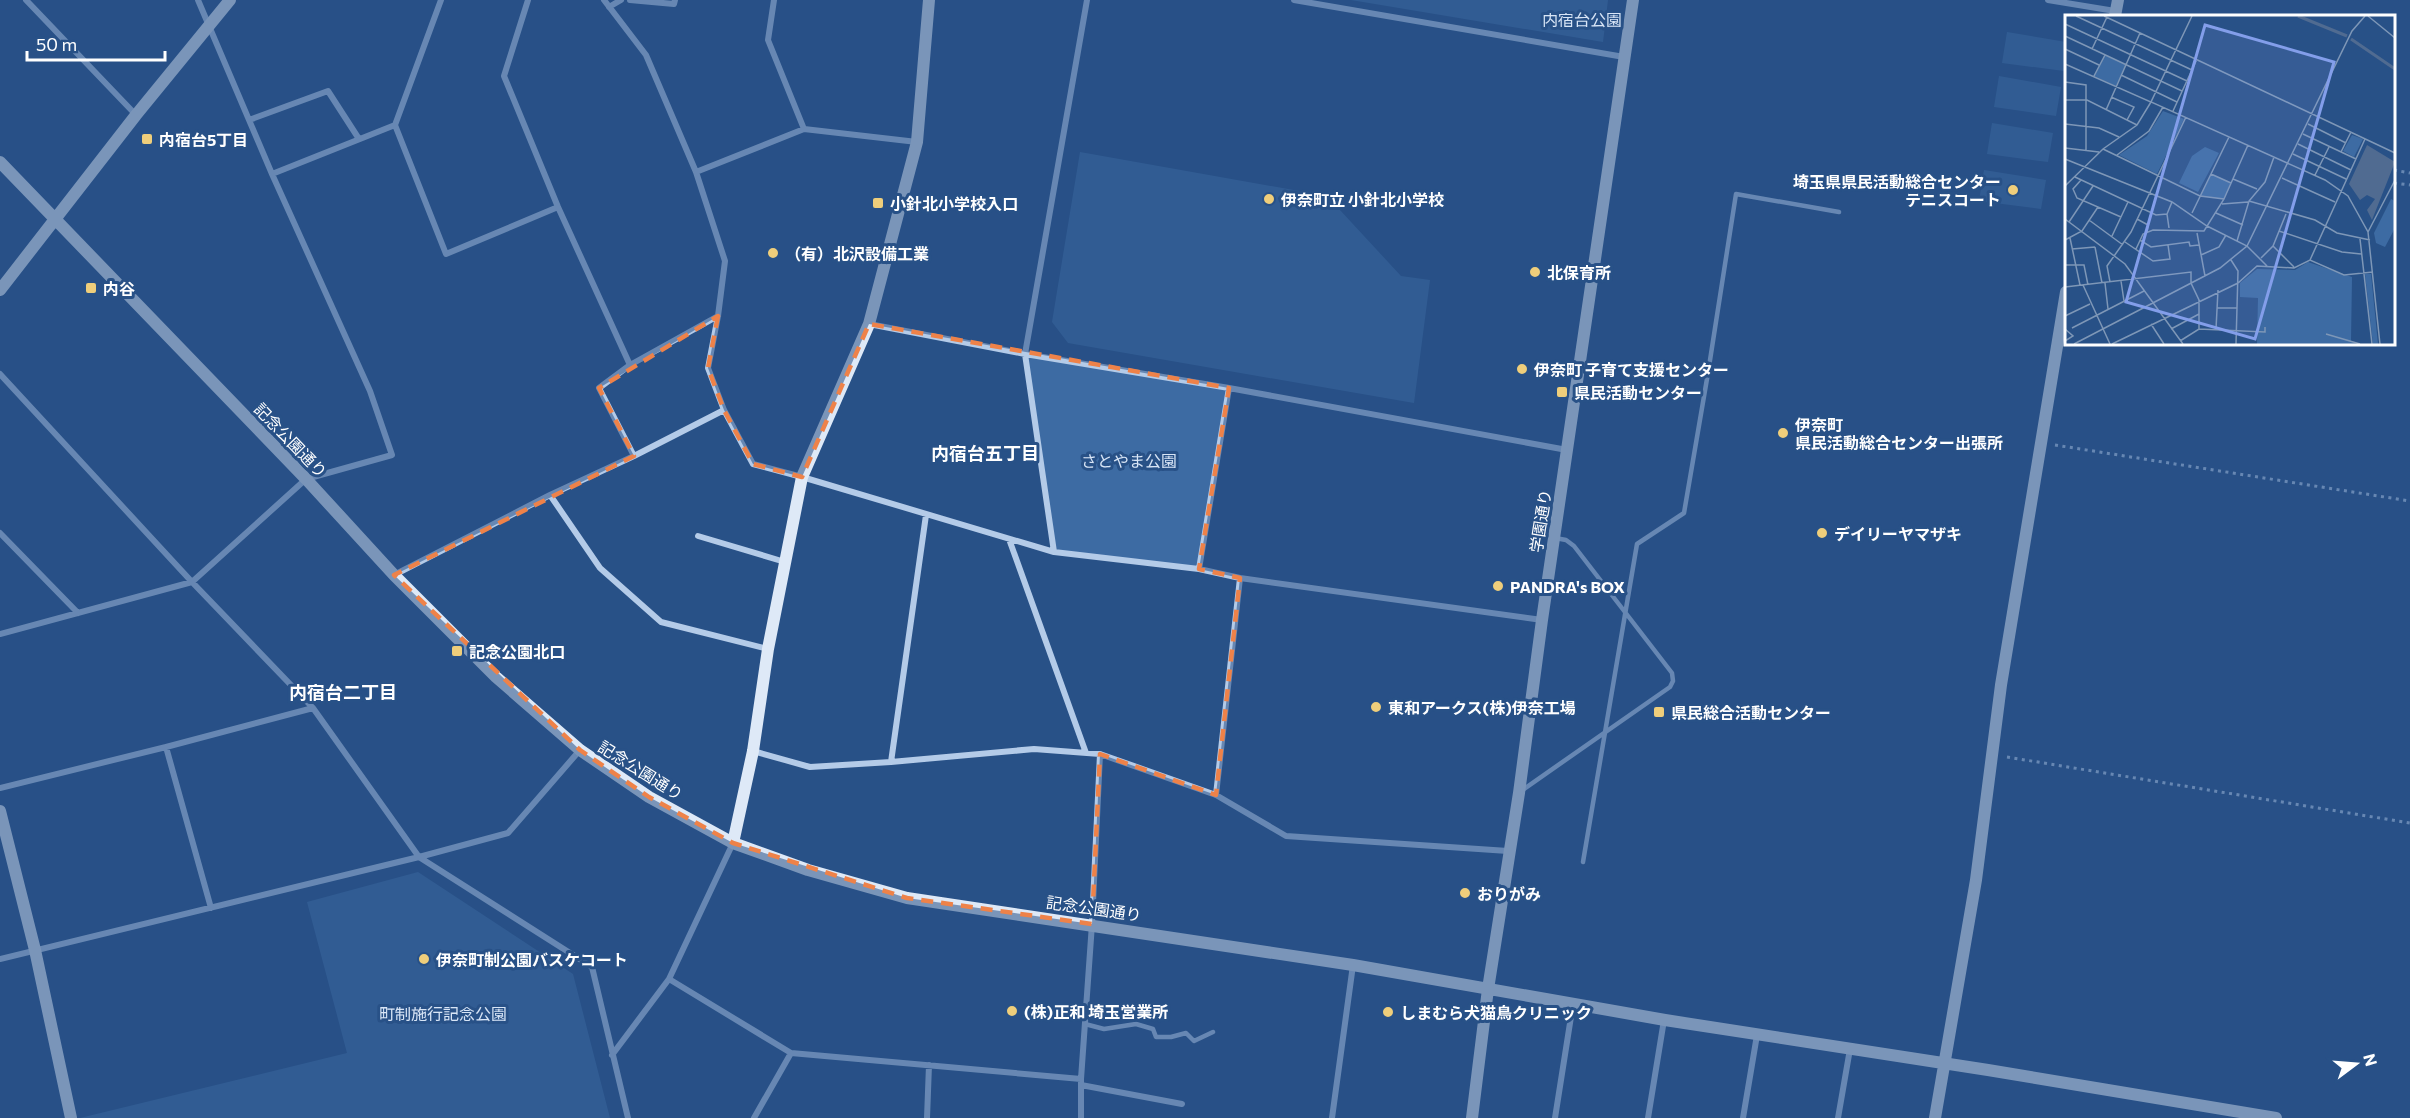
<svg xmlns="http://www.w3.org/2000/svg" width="2410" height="1118" font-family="Commissioner,'Noto Sans JP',sans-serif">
<rect width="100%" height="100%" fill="#285187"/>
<path fill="#3d6ba3" d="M1351,0H1608L1603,42Z
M2007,32L2066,42L2064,71L2002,63Z
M1999,76L2061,87L2056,116L1994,107Z
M1992,123L2053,133L2048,162L1987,154Z
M1080,152L1327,196L1401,276L1430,280L1414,403L1068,343L1052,322Z
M1984,170L2046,180L2041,209L1979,201Z
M1025,354L1229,388L1199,569L1054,552Z
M418,872L573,974L610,1118H80L347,1053L307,902Z"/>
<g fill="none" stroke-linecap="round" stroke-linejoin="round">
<path stroke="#b4cbe8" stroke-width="3" stroke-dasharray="3 4.5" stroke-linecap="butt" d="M2394,170L2410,173
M2394,183L2410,185
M2055,445L2410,501
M2007,757L2410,823"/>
<path stroke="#b4cbe8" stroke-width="4.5" d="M1521,791L1670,687L1673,681L1672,673L1574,546L1566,540L1555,538
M1583,862L1637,544L1684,513L1708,373L1736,194L1839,212
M1085,1024L1104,1029L1136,1024L1153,1029L1156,1037H1171L1186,1033L1194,1041L1213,1032"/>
<path stroke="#b4cbe8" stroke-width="6" d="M26,0L136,115
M441,0L395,125L446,254L558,207
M528,0L504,76L558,207L630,365
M604,0L646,55L696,172L725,261L718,316L708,368L724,410L753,464L802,477L1054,552L1199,569L1240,578L1542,620
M630,0L674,4L675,0
M774,0L768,40L804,129
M1294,0L1624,57
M2048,0L2115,11
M609,7L621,0
M249,120L328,91L359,139
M696,172L804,129L917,142
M272,174L395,125
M869,324L1025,354L1229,388L1567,450
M0,374L192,582L313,708L419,857L592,967L628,1118
M634,456L599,388L630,365L718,316
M550,495L600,568L661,622L768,649
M0,533L78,613
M698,536L785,562
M1009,539L1086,753
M1054,552L1025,354L1087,0
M1199,569L1229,388
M394,575L550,495L634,456L724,410
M0,634L192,582L306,479L392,455L370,391L272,174L198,0
M166,747L211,908
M753,751L810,767L891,762L1034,749L1100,754L1216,795L1286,836L1508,851
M891,762L926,515
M0,788L166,747L313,708
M1216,795L1240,578
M0,959L419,857L508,833L580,750
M669,979L791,1053L1081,1079
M612,1055L669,979L733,843
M1081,1085L1182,1104
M754,1118L791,1053
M927,1118L929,1065
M1081,1118V1079L1092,924L1100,754
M1332,1118L1353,965
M1555,1118L1573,1004
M1648,1118L1664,1020
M1743,1118L1757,1035
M1838,1118L1850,1049"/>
<path stroke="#dee9f7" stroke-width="12" d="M2115,16L2118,0
M0,162L306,479L394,575L496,677L580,750L649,797L733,843L808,870L907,898L1353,965L1665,1020L1988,1070L2276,1118
M0,290L136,115L230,0
M0,811L35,950L71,1118
M733,843L753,751L768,649L802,477L869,324L917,142L929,0
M1472,1118L1488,989L1519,793L1542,620L1633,0
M1935,1118L1976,880L2001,685L2066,292"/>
</g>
<path d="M0 0H2410V1118H0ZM718,316L708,368L724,410L753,464L802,477L869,324L1229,388L1199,569L1240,578L1216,795L1100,754L1092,924L907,898L733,843L649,797L580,750L394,575L634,456L599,388Z" fill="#285187" fill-opacity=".55" fill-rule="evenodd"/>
<path fill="none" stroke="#ee8249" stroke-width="4.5" stroke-dasharray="12 8" stroke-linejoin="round" d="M718,316L708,368L724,410L753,464L802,477L869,324L1229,388L1199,569L1240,578L1216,795L1100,754L1092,924L907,898L733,843L649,797L580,750L394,575L634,456L599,388Z"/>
<g fill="#efce7b" stroke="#285187" stroke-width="2">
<rect x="141" y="133" width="12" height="12" rx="3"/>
<circle cx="2013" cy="190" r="6"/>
<circle cx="1269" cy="199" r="6"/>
<rect x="872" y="197" width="12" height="12" rx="3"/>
<circle cx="773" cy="253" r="6"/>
<circle cx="1535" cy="272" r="6"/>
<rect x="85" y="282" width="12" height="12" rx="3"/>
<circle cx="1522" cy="369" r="6"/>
<rect x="1556" y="386" width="12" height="12" rx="3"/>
<circle cx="1783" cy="433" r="6"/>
<circle cx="1822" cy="533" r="6"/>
<circle cx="1498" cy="586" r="6"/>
<rect x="451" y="645" width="12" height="12" rx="3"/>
<circle cx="1376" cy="707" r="6"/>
<rect x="1653" y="706" width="12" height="12" rx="3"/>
<circle cx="1465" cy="893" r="6"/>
<circle cx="424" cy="959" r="6"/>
<circle cx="1012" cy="1011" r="6"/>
<circle cx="1388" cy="1012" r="6"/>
</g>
<g text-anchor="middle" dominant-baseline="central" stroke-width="6" stroke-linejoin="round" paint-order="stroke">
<g font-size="16" fill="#d8e5f6" stroke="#285187">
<text x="1582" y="19">内宿台公園</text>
<text x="1129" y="460">さとやま公園</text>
<text x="443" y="1013">町制施行記念公園</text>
</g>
<g font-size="16" font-weight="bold" fill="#fff" stroke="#285187" text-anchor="start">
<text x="159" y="139">内宿台5丁目</text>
<text x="2001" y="181" text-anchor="end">埼玉県県民活動総合センター<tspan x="2001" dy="18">テニスコート</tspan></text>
<text x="1281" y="199">伊奈町立 小針北小学校</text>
<text x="890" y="203">小針北小学校入口</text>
<text x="785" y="253">（有）北沢設備工業</text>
<text x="1547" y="272">北保育所</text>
<text x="103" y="288">内谷</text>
<text x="1534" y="369">伊奈町 子育て支援センター</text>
<text x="1574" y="392">県民活動センター</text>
<text x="1795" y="424">伊奈町<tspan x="1795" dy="18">県民活動総合センター出張所</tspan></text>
<text x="1834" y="533">デイリーヤマザキ</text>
<text x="1510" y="586">PANDRA's BOX</text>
<text x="469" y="651">記念公園北口</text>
<text x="1388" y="707">東和アークス(株)伊奈工場</text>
<text x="1671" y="712">県民総合活動センター</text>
<text x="1477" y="893">おりがみ</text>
<text x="436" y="959">伊奈町制公園バスケコート</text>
<text x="1024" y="1011">(株)正和 埼玉営業所</text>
<text x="1400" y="1012">しまむら犬猫鳥クリニック</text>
</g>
<g font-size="16" fill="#fff" stroke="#285187">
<text transform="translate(291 440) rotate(46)">記念公園通り</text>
<text transform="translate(1540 521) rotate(-81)">学園通り</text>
<text transform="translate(641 770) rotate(32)">記念公園通り</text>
<text transform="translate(1094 908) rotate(8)">記念公園通り</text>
</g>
<g font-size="18" font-weight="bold" fill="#fff" stroke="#285187">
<text x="985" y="453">内宿台五丁目</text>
<text x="343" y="692">内宿台二丁目</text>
</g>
</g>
<g transform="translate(2065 15)">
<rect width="330" height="330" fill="#285187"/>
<path d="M40,40L61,50L51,71L29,61ZM98,96L119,104L92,159L54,140L82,121ZM287,120L298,124L289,142L278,136ZM140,132L154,138L133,177L114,168L127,141ZM146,159L166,168L159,184L135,181ZM326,184L330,186V213L320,232L311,228L309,218ZM243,247L287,262L286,326L291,329H192L193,283L175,282V268L192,254L230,255ZM300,259H306L313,329H308Z" fill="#3d6ba3"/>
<path d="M302,130L330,147L307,205L302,195L310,184L302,180L295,185L284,169Z" fill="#506b91"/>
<path fill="none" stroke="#506b91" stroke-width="3" d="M233,1L282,21M286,24L330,54"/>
<path fill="none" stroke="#7e97b7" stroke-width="1.5" d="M11,1L127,55M39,1L330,138M127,1L86,87L260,165L283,181L303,217L315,329M303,1L330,23M0,9L122,66M0,21L117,76M0,34L34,50M27,34L42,2M0,49L86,87L72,110L38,134L0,171M56,60L112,87M29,61L40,40M0,67L21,70V135M46,82L69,92L62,105M0,85H22L72,110M41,95L75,18M108,96L132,44M0,109L34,113L54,122M243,109L281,128M238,119L291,144M233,129L286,155M0,133L34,137M38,134L135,181L159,184M276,137L286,117M228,139L281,164M52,140L84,116L98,92M0,144L107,187L142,211L182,231L202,251M146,159L166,168M250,160L264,132M10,162L91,200L102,199M217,163L270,187M168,164L192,174M16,165L8,174L12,183L56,202M184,186L250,205L272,218L305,225M157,189L183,187M127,198L164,122M151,198L178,210M0,204L60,249L118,329M72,204L83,210L82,218M24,205L58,230M4,207L28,171M104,213L102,199L107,187M214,216L277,237L296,239M303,217L330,165M132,218L140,261M47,221L63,187M5,223L15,270M295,224L307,329M0,225L17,216L33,192M75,225L86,232L124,227L125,231L134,230M172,226L184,186L200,167L209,142M60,227L88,246L105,244L103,230M208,231L229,252M30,232L37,268M7,234L30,232M71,234L78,219L88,215L139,216L159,184L183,130M136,240L154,232L161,220M196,243L208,231L221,199M166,245L173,256L171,329M245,245L300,124M0,250H19L23,270M56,266L59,286M45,267L42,251L66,217L121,102M40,268L43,294M18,270L45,329M0,272L126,257V268L134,285V314M152,293H172M0,301L25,289M86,309L99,329M7,313L79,276M0,314L8,321L0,326M106,314L134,299M151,314L153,275M261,319L295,329M115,326L134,314L200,317V312M9,329L155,253L182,231L287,16L300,1M47,329L173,268L192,251L229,253L245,245L279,260L308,257"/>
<path fill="#839eea" fill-opacity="0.15" stroke="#839eea" stroke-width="3" d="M140,10L269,47L190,324L61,287Z"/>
<rect width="330" height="330" fill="none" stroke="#fff" stroke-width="3"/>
</g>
<g transform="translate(2356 1064) rotate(74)" stroke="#285187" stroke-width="4.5" paint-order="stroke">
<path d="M0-4.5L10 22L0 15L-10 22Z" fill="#ffffff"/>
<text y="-9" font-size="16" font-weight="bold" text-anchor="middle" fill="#ffffff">N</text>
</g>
<path d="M27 51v9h138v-9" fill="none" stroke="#ffffff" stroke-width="3"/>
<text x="36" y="51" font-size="18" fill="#ffffff" stroke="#285187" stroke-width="4.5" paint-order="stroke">50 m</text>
</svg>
